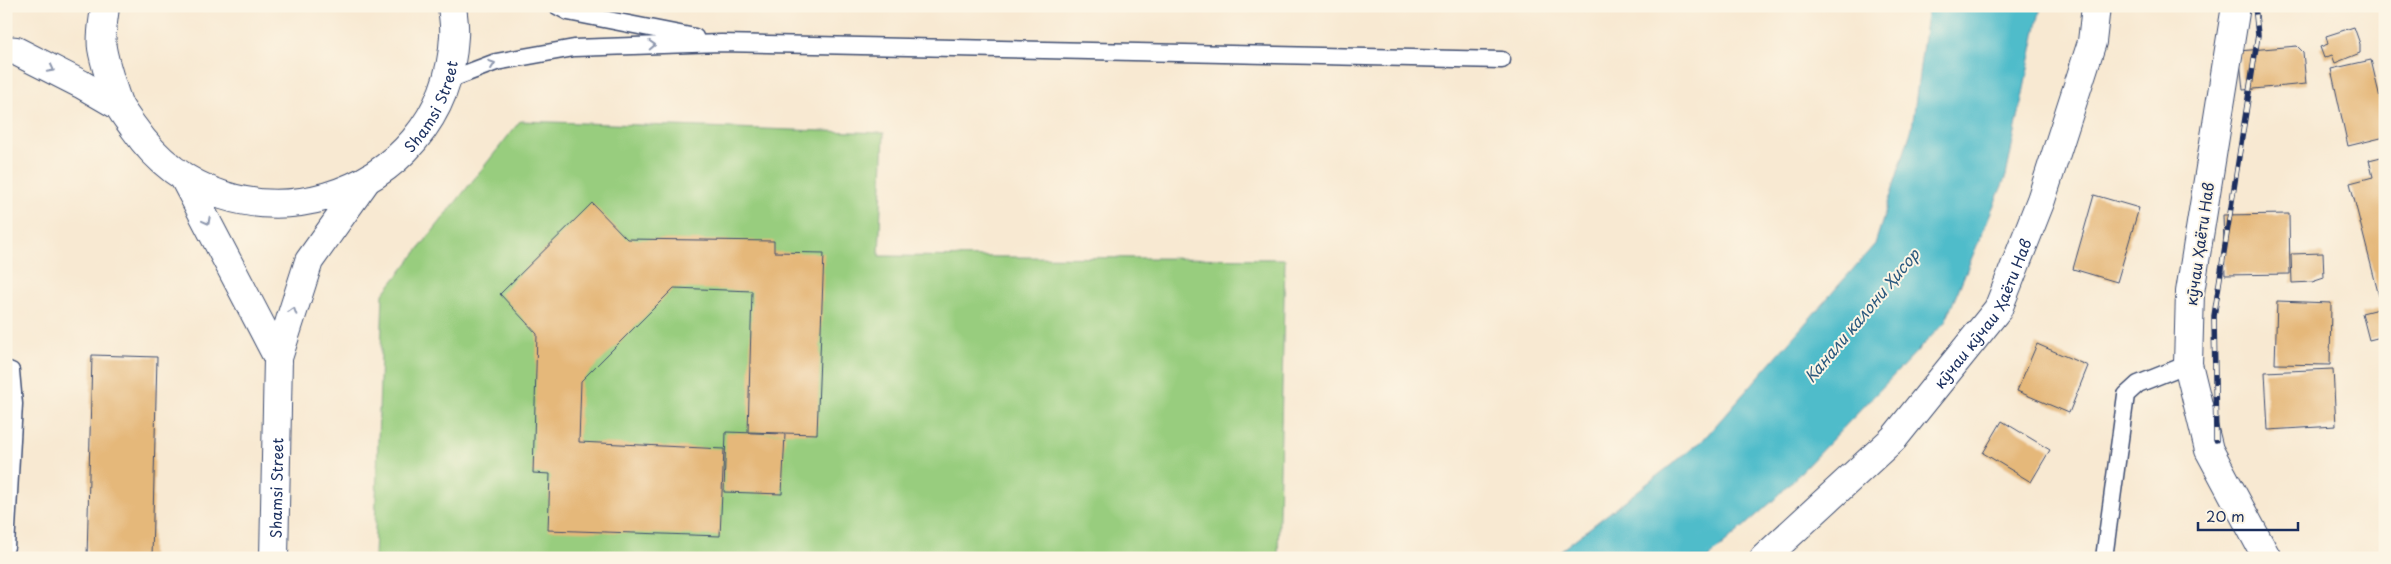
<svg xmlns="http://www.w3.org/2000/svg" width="2391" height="564" font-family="'Playpen Sans',sans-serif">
<rect width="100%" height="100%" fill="#fcf5e5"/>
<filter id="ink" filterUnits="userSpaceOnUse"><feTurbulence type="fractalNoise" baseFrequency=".02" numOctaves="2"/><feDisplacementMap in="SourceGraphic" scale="10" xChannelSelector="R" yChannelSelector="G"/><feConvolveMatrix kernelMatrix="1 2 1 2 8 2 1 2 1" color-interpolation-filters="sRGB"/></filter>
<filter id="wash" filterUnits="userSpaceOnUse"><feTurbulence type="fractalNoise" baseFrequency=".0096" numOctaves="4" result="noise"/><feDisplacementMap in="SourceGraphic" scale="20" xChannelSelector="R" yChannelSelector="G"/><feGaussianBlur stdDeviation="1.12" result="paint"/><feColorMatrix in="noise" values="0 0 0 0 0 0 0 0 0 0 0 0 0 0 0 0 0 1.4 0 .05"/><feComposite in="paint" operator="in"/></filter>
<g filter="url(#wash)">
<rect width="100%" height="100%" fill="#f8e9d2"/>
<path fill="#98cd7e" stroke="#5a7e6e" d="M520,121L884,133L879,256L1285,259L1278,558H374L383,294Z"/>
<path fill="#50bcca" stroke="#367694" d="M1928,6H2041L2006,176L1945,322L1775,499L1708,558H1551L1702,441L1875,244L1912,128Z"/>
<g id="blocks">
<path fill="#e5b87a" d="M2354,27L2360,44V53L2335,63L2332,55L2324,58L2320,47L2328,44L2326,36Z
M2297,46L2303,52L2306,84L2243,90L2239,51Z
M2371,60L2385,119V137L2348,146L2331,69Z
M2385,156V336L2369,340L2362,313L2382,308L2350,183L2373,177L2369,160Z
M2094,195L2139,208L2117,282L2073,269Z
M592,203L627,239L774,241V252L824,253L817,434L748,432L752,291L674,288L581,381L579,442L724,449L720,536L548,530L550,474L533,473L537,334L500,294Z
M2289,214L2290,274L2225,275L2223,215Z
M2323,253L2324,278L2312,282L2292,283L2291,254Z
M2277,301L2331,303L2330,365L2275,364Z
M2037,344L2088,366L2069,413L2017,391Z
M92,355L157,357L152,558H87Z
M2333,369L2336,426L2268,430L2265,372Z
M2002,421L2050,450L2031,482L1983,453Z
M726,432L785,434L782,494L724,492Z"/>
</g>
</g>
<g filter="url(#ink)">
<use href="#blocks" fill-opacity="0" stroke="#3c4b6f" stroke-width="1"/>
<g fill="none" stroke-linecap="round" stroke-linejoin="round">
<defs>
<path id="service" d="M557,6L568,12L695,37
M446,81L496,62L574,48L721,43L1502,60
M6,369L11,371L14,404L6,547
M2104,558L2126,395L2138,384L2188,364"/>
<g id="minor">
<path id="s1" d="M105,6C104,19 100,35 102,48C104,61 114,93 119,106C123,113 129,121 134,128C229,266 446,203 454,36C455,27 453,16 452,6"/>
<path d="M2236,6L2190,292L2188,364L2209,450L2267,558"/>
<path d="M6,50L16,51L81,84L119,106"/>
<path d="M184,178L278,358"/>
<path id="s2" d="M274,558L278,358L309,261L366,181"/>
<path id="s3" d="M1764,558L1894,438L1998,309L2041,200L2092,42L2096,6"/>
</g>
</defs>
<use href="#service" stroke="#3c4b6f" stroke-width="19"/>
<use href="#minor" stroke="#3c4b6f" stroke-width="30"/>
<use href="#service" stroke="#fff" stroke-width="16"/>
<use href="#minor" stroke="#fff" stroke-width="28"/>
<defs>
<path id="rail" d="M2216,440L2214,316L2258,35L2255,6"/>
</defs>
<use href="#rail" stroke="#1b2f5e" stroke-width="5.5"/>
<use href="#rail" stroke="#fcf5e5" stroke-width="4" stroke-dasharray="11" stroke-linecap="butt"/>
</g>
<defs><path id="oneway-chevron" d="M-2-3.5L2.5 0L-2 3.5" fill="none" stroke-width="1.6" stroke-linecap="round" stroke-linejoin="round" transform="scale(1.25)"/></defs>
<g stroke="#8d97ae">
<use href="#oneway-chevron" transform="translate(652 45) rotate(-2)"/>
<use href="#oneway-chevron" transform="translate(492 64) rotate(-19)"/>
<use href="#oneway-chevron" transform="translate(51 69) rotate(27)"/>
<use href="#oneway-chevron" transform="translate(207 221) rotate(62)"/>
<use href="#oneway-chevron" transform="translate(293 311) rotate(-72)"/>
</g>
</g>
<g text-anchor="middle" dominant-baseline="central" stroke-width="4" stroke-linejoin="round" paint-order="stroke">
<g font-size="15" fill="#1b2f5e" stroke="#fcf5e5">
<text stroke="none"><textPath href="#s1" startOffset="492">Shamsi Street</textPath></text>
<text transform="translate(2199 244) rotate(-82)">кӯчаи Ҳаёти Нав</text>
<text stroke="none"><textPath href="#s3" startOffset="331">кӯчаи кӯчаи Ҳаёти Нав</textPath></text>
<text stroke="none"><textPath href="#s2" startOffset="70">Shamsi Street</textPath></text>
</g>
<g font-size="16" font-style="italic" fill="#2b597e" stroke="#fcf5e5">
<text transform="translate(1861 315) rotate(-50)">Канали калони Ҳисор</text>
</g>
</g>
<rect width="2391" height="564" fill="none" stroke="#fcf5e5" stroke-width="25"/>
<path d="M2198 522v8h100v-8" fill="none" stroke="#1b2f5e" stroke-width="2.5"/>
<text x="2206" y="522" font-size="15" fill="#1b2f5e" stroke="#fcf5e5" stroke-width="4" paint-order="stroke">20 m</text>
</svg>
